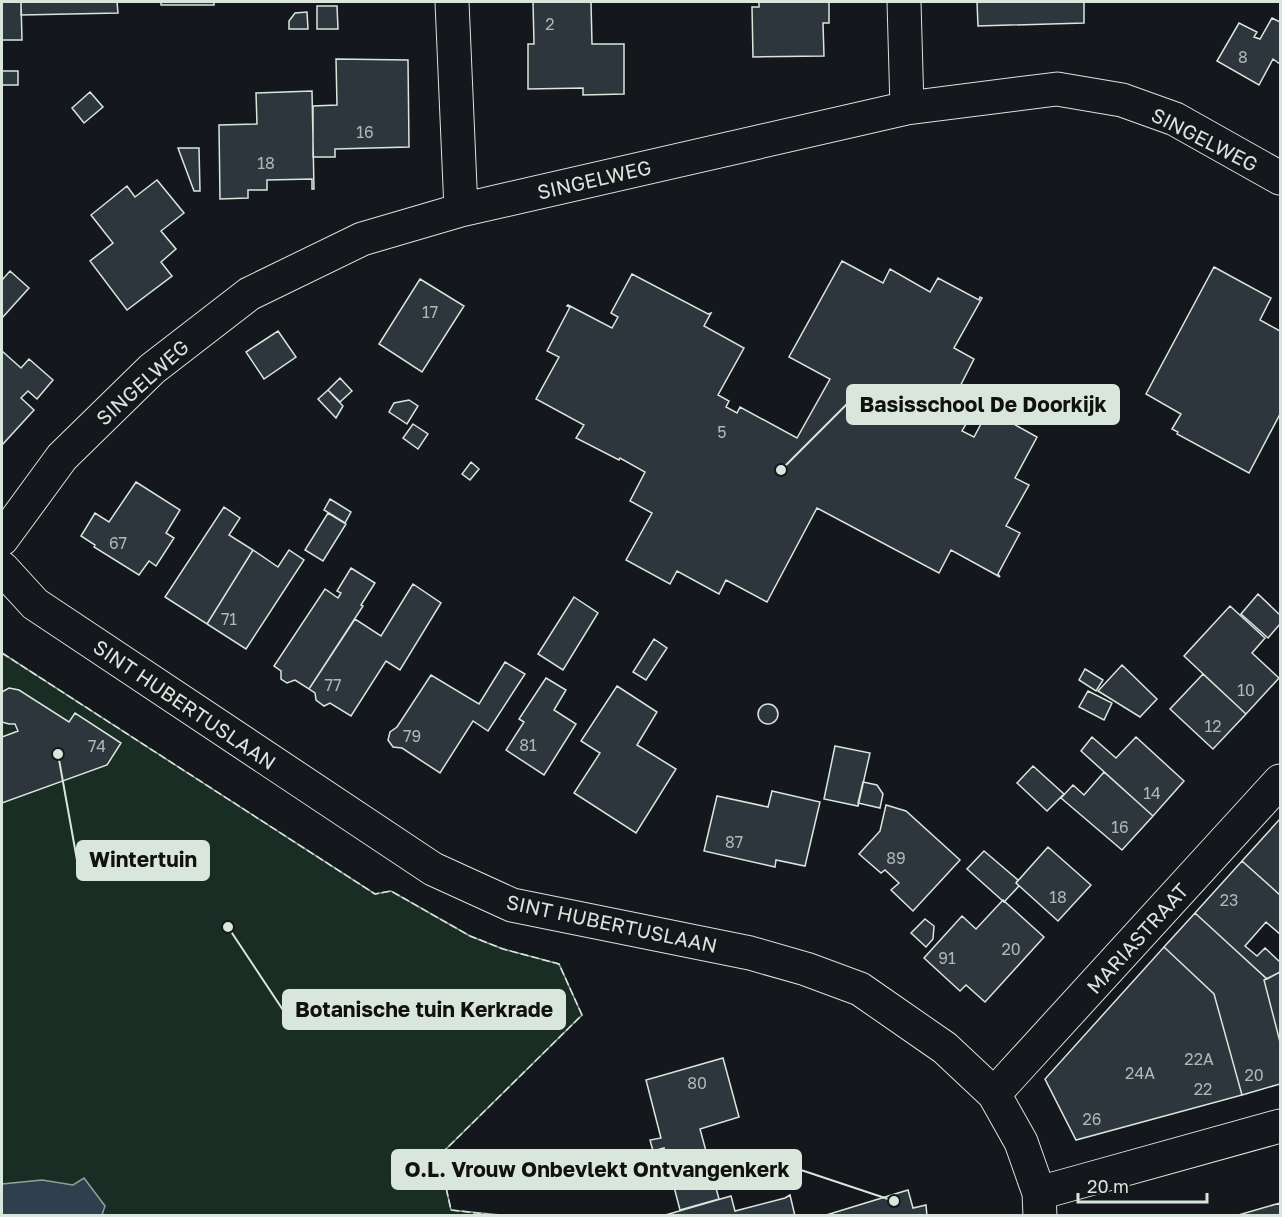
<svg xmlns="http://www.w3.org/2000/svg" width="1282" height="1217" font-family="'Golos Text',sans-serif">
<rect width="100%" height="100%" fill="#14181c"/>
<path fill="#1a2d24" stroke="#939e99" stroke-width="1.5" d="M2,653L375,894L391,891L470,936L503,949L559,964L582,1015L439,1156L451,1210L501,1215H2Z"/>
<path fill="#2f3f4d" stroke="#939e99" stroke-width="1.5" d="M84,1178L105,1206L102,1215H2V1184L42,1180L73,1185Z"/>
<path fill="#2c363c" stroke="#d8e6dc" stroke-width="1.5" d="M2,2H21L22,40H2Z
M21,2H117L118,13L21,15Z
M161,2H214V5H161Z
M533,2H591L592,44H624V94L583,95V88L528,89V44H534Z
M759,2H829V23H823L824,56L753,57L752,7H759Z
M977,2H1084V23L978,26Z
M317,6H337L338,29H317Z
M307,12L308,29H289V21L295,13Z
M1272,18L1280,22V64L1273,59L1259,85L1217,61L1239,23L1257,32L1254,37L1260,39Z
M336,59L408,60L409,147L335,149V157H313V106L337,105Z
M2,71H18V85H2Z
M312,91L314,189H312V179L267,180V190H248V198L220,199L219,125L257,124L256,93Z
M90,92L103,107L84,123L72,108Z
M178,148H199L200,191H194Z
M157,180L184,213L161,231L176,249L161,262L172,276L127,310L90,261L113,243L91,215L127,186L135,197Z
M842,261L883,283L890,269L930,292L938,278L979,300L980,297L982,298L954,348L974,359L952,402L945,397L939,410L966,424L962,431L974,437L990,407L991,408L990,411L1037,437L1015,478L1029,485L1006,526L1020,533L998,574L1000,577L951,550L939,573L817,508L767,602L726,580L719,594L677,571L670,584L626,560L652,513L630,501L645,472L620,458L619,460L576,438L584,425L536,399L559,357L547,351L570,307L567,306L568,305L612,328L618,317L611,313L632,274L708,314L711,313L704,326L744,348L718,395L729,401L726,407L737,413L740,407L797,438L830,379L789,357Z
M1214,267L1271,298L1260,320L1280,331V414L1249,473L1177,434L1178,432L1172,429L1181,414L1146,394Z
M10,271L29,288L2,318V280Z
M420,279L464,306L422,372L379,344Z
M278,331L296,357L264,379L246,352Z
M2,351L21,368L29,359L53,380L37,399L28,391L21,398L34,410L2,445Z
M340,378L352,391L340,402L328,390Z
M328,390L343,406L336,418L318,399Z
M409,400L418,406L407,424L389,412L394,403Z
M413,424L428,434L418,449L403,438Z
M471,462L479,469L470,480L462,474Z
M136,482L180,510L166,533L174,538L156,566L149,561L139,575L94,547L95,545L81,536L95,513L109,522Z
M330,499L351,512L345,523L324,510Z
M224,507L240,518L229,535L253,550L207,624L165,597Z
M328,513L346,524L323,561L305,550Z
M253,550L278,567L289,550L304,560L246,649L207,624Z
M351,568L375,583L361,605L363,606L309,689L295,680L287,683L281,679V671L274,666L325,589L338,598L341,593L337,591Z
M413,584L441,603L400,670L386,661L351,716L330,703L324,706L316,700L315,693L309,689L355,619L381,636Z
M1258,594L1280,615V624L1268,638L1241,614Z
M574,597L598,613L563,670L538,654Z
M1230,606L1265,638L1252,653L1279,678L1246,714L1184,656Z
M654,639L667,648L646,680L633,672Z
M505,662L525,674L488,731L473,721L440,773L402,748L393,747L388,740L390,732L397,727L431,675L479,704Z
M1122,665L1157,699L1140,717L1098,691Z
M1085,669L1103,680L1096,691L1079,680Z
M1203,674L1246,714L1213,749L1170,709Z
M546,678L566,690L554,710L576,724L544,775L506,750L524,722L519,719Z
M617,686L657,712L637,745L676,769L636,833L574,793L600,753L581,741Z
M9,688L19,690L69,722L75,713L121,743L107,765L2,803V737L18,731L15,724H9L2,722V692Z
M1088,691L1112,703L1104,720L1079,707Z
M758 714a10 10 0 1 1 20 0a10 10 0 1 1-20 0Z
M1092,737L1116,758L1136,737L1184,781L1153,816L1081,751Z
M835,746L870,753L858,806L824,799Z
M1033,766L1064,794L1047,811L1017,783Z
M1104,772L1153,816L1122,850L1061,798L1073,785L1084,795Z
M863,782L877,785L883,794L880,808L858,803Z
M772,791L820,802L805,866L776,860L775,867L704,851L717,796L768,807Z
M886,805L906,811L960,860L913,911L891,890L899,883L885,870L881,873L859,854L880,831Z
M1279,820L1280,821V895L1242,861Z
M1048,847L1091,885L1058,921L1016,883Z
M984,851L1018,880L1016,883L1019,886L1004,902L967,869Z
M1242,861L1280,895V934L1266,922L1245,946L1257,956L1265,948L1280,962V972L1267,979L1195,913Z
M1003,900L1044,937L985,1002L966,985L960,991L924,958L962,916L976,929Z
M1195,913L1267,979L1264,980L1280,1042V1084L1242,1095L1214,994L1164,947Z
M925,919L934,926L933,939L926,947L911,933Z
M1164,947L1214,994L1242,1095L1076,1140L1045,1079Z
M1280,972V1042L1264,980Z
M723,1058L739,1117L700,1129L719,1199L680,1210L664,1148L653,1151L650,1140L661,1138L646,1080Z
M908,1190L913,1208L926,1205L927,1216H823Z
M790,1195L795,1216H662L731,1196L735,1211L785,1198Z
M1280,1203V1216H1235Z"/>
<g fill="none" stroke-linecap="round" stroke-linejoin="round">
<defs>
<path id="minor" d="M452,2L461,210
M904,2L907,108
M2,539L62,457L152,369L249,294L362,239L461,210L907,108L1057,89L1122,100L1175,119L1280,178
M2,568L35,604L433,869L512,905L750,953L806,969L860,989L945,1048L994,1094L1021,1142L1039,1193L1040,1216
M994,1094L1280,781
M1039,1193L1280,1126"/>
</defs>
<use href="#minor" stroke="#d8e6dc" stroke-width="35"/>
<use href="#minor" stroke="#14181c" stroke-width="33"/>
<path stroke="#d8e6dc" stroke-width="1.5" stroke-dasharray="8 3" stroke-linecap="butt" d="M2,653L375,894L391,891L470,936L503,949L559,964L582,1015L439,1156L451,1210L501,1216"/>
</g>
<g text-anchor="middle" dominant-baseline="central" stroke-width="4.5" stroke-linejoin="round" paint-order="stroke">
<g font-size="16" fill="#adbab4">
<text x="550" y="24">2</text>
<text x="1243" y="57">8</text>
<text x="365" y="132">16</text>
<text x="266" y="163">18</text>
<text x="430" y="312">17</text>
<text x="722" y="432">5</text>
<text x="118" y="543">67</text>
<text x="229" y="619">71</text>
<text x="333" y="685">77</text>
<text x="1246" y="690">10</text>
<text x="1213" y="726">12</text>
<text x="412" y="736">79</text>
<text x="528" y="745">81</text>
<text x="97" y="746">74</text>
<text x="1152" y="793">14</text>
<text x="1120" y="827">16</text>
<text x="734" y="842">87</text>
<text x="896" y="858">89</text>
<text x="1058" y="897">18</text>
<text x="1229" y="900">23</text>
<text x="1011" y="949">20</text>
<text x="947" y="958">91</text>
<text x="1199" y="1059">22A</text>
<text x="1140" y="1073">24A</text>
<text x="1254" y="1075">20</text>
<text x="697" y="1083">80</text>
<text x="1203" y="1089">22</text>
<text x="1092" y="1119">26</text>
</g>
<g font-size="20" fill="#d8e6dc" stroke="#14181c">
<text transform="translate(1205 139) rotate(27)">SINGELWEG</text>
<text transform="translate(594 179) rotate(-13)">SINGELWEG</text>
<text transform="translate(142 382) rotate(-42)">SINGELWEG</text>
<text transform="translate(185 704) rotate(34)">SINT HUBERTUSLAAN</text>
<text transform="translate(612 923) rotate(12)">SINT HUBERTUSLAAN</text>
<text transform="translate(1137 938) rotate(-48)">MARIASTRAAT</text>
</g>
</g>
<path fill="none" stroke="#d8e6dc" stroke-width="2" d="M781 470L847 404M58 754L77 860M228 927L283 1010M894 1201L801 1170"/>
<g fill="#d8e6dc" stroke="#14181c" stroke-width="2">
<circle cx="781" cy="470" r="6"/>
<circle cx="58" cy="754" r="6"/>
<circle cx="228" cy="927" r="6"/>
<circle cx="894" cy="1201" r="6"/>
</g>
<g fill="#d8e6dc" stroke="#d8e6dc" stroke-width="2">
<rect x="847" y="385" width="272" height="39" rx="6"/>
<rect x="77" y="841" width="132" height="39" rx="6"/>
<rect x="283" y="990" width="282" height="39" rx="6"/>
<rect x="392" y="1150" width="409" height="39" rx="6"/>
</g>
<g font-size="21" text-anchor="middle" font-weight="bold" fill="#111">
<text x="983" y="412">Basisschool De Doorkijk</text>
<text x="143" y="867">Wintertuin</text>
<text x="424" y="1017">Botanische tuin Kerkrade</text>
<text x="597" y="1177">O.L. Vrouw Onbevlekt Ontvangenkerk</text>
</g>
<rect width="1282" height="1217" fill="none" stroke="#d8e6dc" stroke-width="6"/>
<path d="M1078 1193v9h129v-9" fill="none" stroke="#d8e6dc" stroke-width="3"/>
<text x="1087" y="1193" font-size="18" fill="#d8e6dc" stroke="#14181c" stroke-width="4.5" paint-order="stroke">20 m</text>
</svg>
